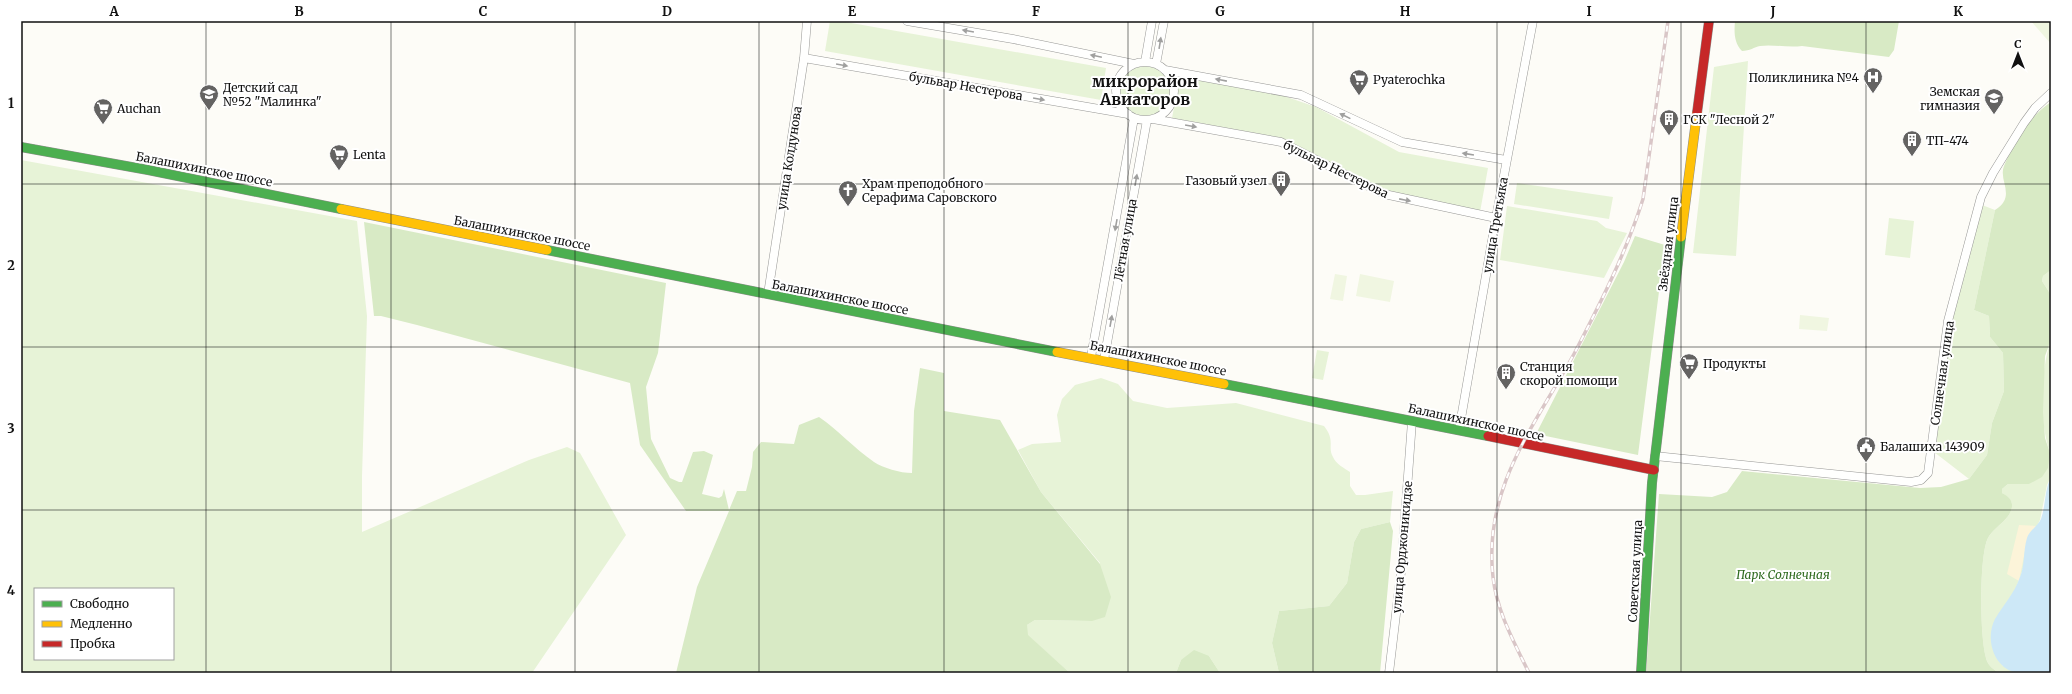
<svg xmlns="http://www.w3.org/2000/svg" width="2072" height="694" font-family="Merriweather,serif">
<rect width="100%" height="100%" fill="#fdfcf7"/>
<path fill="#e7f3d7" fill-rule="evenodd" d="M830,21H840L1106,68L1101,100L825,51Z
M1748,61L1736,256L1693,253L1714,67Z
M1120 91a25 25 0 1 1 50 0a25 25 0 1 1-50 0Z
M1180,76L1281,95L1316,107L1399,152L1488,168L1480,212L1378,189L1281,138L1172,118Z
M21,160L357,221L367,316L362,476V532L529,460L567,447L580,453L626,535L532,673H21ZM35,589H173V659H35Z
M1517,183L1613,197L1609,219L1514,204Z
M1982,205L1995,210L1974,310L1989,316L1990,337L2003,353L2004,391L1992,423L1987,455L1969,479L1934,452L1951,320Z
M1507,206L1597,221L1606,228L1627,233L1604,278L1500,260Z
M1889,218L1914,221L1910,258L1885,255Z
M2051,270V295L2042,281L2043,276Z
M2051,340V477L2047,485L2040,520L2035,530L2021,575L2013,595L2002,609V665L2016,673H1999C1996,671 1990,667 1988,663C1979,647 1979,554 1988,538C1994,527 2010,520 2012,507C2013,500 2007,496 2002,493V489L2008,484H2029L2050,453C2039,421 2040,372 2051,340Z
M1317,350L1329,352L1323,380L1312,378Z
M1101,378L1118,384L1133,401L1167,408L1236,403L1324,426C1336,441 1327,447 1333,457C1336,464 1344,468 1350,472V486L1356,495H1365L1393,491L1390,522L1361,529L1354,542L1347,583L1329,606L1279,611L1272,643L1279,673H1220L1209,656L1181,660L1176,673H1070L1027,635V625L1035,620L1092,621L1100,563L1041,492L1018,450L1032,444L1061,442L1057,415L1062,399L1075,385Z"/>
<path fill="#d8eac5" d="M1735,21H1899L1894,50L1889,57L1802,46C1788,48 1773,44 1760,46C1754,47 1750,51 1742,51C1734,43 1734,32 1735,21Z
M2051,102V270L2043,276L2042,281L2051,295V340L2045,356L2043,412L2045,438L2050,453L2048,468L2042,477L2029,484H2008L2002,489V493C2008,496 2013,500 2012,507C2010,520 1994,527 1988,538C1979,554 1979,647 1988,663C1990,667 1996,671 1999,673H1646L1659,494L1712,497L1727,492L1742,471L1920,488L1941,487L1969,479L1987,455L1992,423L2004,391L2003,353L1990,337L1989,316L1974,310L1995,210C2017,196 1998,181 2004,166C2014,141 2029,117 2051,102Z
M364,222L666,283L658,353L646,387L651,439L670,478L679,482H682L693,452L704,451L713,455L702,494L719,498L722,496L724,489L729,510L737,491H746L752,467L753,452L761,442L794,444L799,425L819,417C838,430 854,448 874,462C883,468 900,473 912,473L914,411L920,368L944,373V411L1000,420L1041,492L1100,564L1111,597L1105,617L1092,621L1035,620L1027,625L1028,635L1070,673H676L697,587L729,511H686L640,445L630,383L417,325L381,316H374Z
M1635,236L1665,245L1638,455L1536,434L1624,262Z
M1390,522L1393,531L1380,673H1279L1272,643L1279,611L1329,606L1347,583L1354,542L1361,529Z
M1194,650L1209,656L1220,673H1176L1181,660Z"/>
<path fill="#fcf4d9" d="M2019,525L2037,526L2028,536L2019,581L2007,574Z"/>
<path fill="#f0f6e1" d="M2031,21H2051V44Z
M1335,274L1347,276L1343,301L1330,299Z
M1360,274L1394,281L1390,302L1356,296Z
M1800,315L1829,318L1827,331L1799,329Z"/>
<path fill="#cde8f7" d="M2051,477V673C2040,673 2025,676 2014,672C1993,666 1985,638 1995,619C2004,604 2014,594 2020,577C2025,566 2023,551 2027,538C2029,531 2038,526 2041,519C2046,505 2044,491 2051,477Z"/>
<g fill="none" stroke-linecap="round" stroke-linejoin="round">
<defs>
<path id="street" d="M907,21L1013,39L1134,64
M804,58L1128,114
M1145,62L1152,21
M1116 91a29 29 0 1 1 58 0a29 29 0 1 1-58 0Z
M1156,64L1164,21
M1165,70L1301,95L1402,142L1506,160
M1153,119L1281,142L1384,194L1496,218
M768,294L804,58L807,21
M1091,357L1134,118
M1104,360L1147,120
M1459,430L1496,218L1533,21
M1655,456L1911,482L1921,480L1928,473L1948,321L1981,197L1993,173L2024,123L2035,108L2051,93
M1389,673L1401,572L1412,421"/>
<path id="fast" d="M21,147L148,170L341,209
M547,250L1057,352
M1224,384L1488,436
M1641,673L1652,483L1681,237"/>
<path id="slow" d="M341,209L547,250
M1681,237L1697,113
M1057,352L1224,384"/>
<path id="jam" d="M1697,113L1709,21
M1488,436L1654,470"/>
</defs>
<use href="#street" stroke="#979795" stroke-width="9"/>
<use href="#fast" stroke="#8e8d8b" stroke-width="10"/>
<use href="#slow" stroke="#8e8d8b" stroke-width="10"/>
<use href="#jam" stroke="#8e8d8b" stroke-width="10"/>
<use href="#street" stroke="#fffffe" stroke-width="8"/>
<use href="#fast" stroke="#4caf50" stroke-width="9"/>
<use href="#slow" stroke="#ffc107" stroke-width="9"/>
<use href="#jam" stroke="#c62828" stroke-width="9"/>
<defs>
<path id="rail" d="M1529,673C1514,642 1497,612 1493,577C1483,488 1534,427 1574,354C1600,304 1626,253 1643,199L1668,21"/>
</defs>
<use href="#rail" stroke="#d9c6c7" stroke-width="3.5"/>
<use href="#rail" stroke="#fff" stroke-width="2" stroke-dasharray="6" stroke-linecap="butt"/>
</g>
<defs><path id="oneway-solid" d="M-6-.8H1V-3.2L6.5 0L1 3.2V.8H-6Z"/></defs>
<g fill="#a0a09f">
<use href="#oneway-solid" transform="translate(968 31) rotate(-170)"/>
<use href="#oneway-solid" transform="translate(1160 43) rotate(-81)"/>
<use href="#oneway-solid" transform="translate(1096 56) rotate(-168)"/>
<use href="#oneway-solid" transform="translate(842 65) rotate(10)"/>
<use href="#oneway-solid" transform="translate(1221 80) rotate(-169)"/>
<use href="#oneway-solid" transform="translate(1039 99) rotate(10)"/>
<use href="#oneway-solid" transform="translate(1345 116) rotate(-154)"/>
<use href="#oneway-solid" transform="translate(1191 126) rotate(10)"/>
<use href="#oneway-solid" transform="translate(1468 154) rotate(-171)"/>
<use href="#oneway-solid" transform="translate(1136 180) rotate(-80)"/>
<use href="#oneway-solid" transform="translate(1405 200) rotate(11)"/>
<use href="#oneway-solid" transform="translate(1116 225) rotate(100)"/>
<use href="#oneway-solid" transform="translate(1111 321) rotate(-80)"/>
</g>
<path fill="none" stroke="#111" stroke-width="1" stroke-opacity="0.55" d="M206,21V673M391,21V673M575,21V673M759,21V673M944,21V673M1128,21V673M1313,21V673M1497,21V673M1681,21V673M1866,21V673M21,184H2051M21,347H2051M21,510H2051"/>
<defs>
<symbol id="hospital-pin" viewBox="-11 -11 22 30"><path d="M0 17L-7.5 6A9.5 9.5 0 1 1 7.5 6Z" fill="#646362" stroke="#fff"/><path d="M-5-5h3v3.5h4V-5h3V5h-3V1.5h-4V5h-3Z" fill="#fff"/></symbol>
<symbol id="supermarket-pin" viewBox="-11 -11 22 30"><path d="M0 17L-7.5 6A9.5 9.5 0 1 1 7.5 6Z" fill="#646362" stroke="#fff"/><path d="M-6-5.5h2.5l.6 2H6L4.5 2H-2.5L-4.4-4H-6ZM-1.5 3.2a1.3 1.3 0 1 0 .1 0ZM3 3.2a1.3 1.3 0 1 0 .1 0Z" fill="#fff"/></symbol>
<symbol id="school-pin" viewBox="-11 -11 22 30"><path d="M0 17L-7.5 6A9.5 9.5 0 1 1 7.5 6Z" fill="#646362" stroke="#fff"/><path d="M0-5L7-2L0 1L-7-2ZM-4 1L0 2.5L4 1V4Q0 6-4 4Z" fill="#fff"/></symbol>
<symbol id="building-pin" viewBox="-11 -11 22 30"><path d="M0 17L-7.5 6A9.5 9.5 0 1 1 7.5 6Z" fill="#646362" stroke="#fff"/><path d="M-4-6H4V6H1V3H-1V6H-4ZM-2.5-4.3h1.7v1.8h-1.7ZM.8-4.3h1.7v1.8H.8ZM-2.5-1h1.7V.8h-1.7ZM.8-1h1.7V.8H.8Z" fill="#fff"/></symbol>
<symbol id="church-pin" viewBox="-11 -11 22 30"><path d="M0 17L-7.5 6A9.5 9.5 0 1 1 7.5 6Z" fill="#646362" stroke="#fff"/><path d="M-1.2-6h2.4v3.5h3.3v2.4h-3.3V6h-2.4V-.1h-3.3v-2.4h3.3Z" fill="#fff"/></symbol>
<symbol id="civic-pin" viewBox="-11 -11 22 30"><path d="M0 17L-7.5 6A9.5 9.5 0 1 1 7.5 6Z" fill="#646362" stroke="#fff"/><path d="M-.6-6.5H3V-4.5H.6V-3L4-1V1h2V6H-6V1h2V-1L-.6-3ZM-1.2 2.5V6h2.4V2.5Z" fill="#fff"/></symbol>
</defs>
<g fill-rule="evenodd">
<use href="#hospital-pin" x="1862" y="66" width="22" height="30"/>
<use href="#supermarket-pin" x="1348" y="68" width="22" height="30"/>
<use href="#school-pin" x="198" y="83" width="22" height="30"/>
<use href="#school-pin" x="1983" y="87" width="22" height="30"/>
<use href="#supermarket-pin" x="92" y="97" width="22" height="30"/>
<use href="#building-pin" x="1658" y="108" width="22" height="30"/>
<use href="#building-pin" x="1901" y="129" width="22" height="30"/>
<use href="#supermarket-pin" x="328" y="143" width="22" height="30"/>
<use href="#building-pin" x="1270" y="169" width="22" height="30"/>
<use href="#church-pin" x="837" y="179" width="22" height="30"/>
<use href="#supermarket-pin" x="1678" y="352" width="22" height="30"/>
<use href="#building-pin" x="1495" y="362" width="22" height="30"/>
<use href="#civic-pin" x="1855" y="435" width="22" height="30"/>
</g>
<g text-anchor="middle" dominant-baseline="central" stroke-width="4" stroke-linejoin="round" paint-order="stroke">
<g font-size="12" fill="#111" stroke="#fff" text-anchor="start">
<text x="1859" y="77" text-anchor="end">Поликлиника №4</text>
<text x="1373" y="79">Pyaterochka</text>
<text x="223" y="87">Детский сад<tspan x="223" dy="14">№52 "Малинка"</tspan></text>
<text x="1980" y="91" text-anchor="end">Земская<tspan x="1980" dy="14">гимназия</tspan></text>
<text x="117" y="108">Auchan</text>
<text x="1683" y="119">ГСК "Лесной 2"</text>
<text x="1926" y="140">ТП-474</text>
<text x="353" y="154">Lenta</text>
<text x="1267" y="180" text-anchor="end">Газовый узел</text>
<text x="862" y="183">Храм преподобного<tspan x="862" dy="14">Серафима Саровского</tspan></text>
<text x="1703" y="363">Продукты</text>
<text x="1520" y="366">Станция<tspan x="1520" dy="14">скорой помощи</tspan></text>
<text x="1880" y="446">Балашиха 143909</text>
</g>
<g font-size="12" fill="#111" stroke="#fff">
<text transform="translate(966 86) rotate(10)">бульвар Нестерова</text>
<text transform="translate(789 158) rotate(-81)">улица Колдунова</text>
<text transform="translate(204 169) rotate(11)">Балашихинское шоссе</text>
<text transform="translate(1336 169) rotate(26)">бульвар Нестерова</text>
<text transform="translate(1495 225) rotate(-80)">улица Третьяка</text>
<text transform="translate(522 233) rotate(11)">Балашихинское шоссе</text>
<text transform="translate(1125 240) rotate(-80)">Лётная улица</text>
<text transform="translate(1668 244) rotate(-83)">Звёздная улица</text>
<text transform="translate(840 297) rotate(11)">Балашихинское шоссе</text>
<text transform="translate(1158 358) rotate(11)">Балашихинское шоссе</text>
<text transform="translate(1942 373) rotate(-82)">Солнечная улица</text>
<text transform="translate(1476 422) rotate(12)">Балашихинское шоссе</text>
<text transform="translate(1402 547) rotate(-85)">улица Орджоникидзе</text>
<text transform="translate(1635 571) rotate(-87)">Советская улица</text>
</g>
<g font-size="12" font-style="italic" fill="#2f6b1f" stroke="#fff">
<text x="1783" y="574">Парк Солнечная</text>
</g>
<g font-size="16" font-weight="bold" fill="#111" stroke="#fff">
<text x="1145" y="81">микрорайон<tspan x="1145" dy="18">Авиаторов</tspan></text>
</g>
</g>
<rect width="2072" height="694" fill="none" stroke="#ffffff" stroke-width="44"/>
<rect x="34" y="588" width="140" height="72" fill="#ffffff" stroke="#a0a0a0"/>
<rect x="42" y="601" width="20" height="6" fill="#4caf50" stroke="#a0a0a0"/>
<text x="70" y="608" font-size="12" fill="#111111">Свободно</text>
<rect x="42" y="621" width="20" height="6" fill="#ffc107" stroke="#a0a0a0"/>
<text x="70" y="628" font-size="12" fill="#111111">Медленно</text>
<rect x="42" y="641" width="20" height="6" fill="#c62828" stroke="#a0a0a0"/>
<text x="70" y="648" font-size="12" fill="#111111">Пробка</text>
<g transform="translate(2018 54)" stroke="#ffffff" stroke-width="3" paint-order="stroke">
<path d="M0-3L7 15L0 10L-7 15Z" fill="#111111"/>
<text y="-6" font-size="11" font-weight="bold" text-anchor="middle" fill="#111111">С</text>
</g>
<rect x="22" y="22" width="2028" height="650" fill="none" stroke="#111" stroke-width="1.5"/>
<g font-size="13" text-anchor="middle" font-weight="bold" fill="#111">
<text x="114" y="16">A</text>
<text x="299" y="16">B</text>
<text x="483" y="16">C</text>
<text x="667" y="16">D</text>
<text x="852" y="16">E</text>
<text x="1036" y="16">F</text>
<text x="1220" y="16">G</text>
<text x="1405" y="16">H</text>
<text x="1589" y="16">I</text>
<text x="1773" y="16">J</text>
<text x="1958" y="16">K</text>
<text x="11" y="108">1</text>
<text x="11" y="270">2</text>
<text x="11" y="433">3</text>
<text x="11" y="595">4</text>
</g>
</svg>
